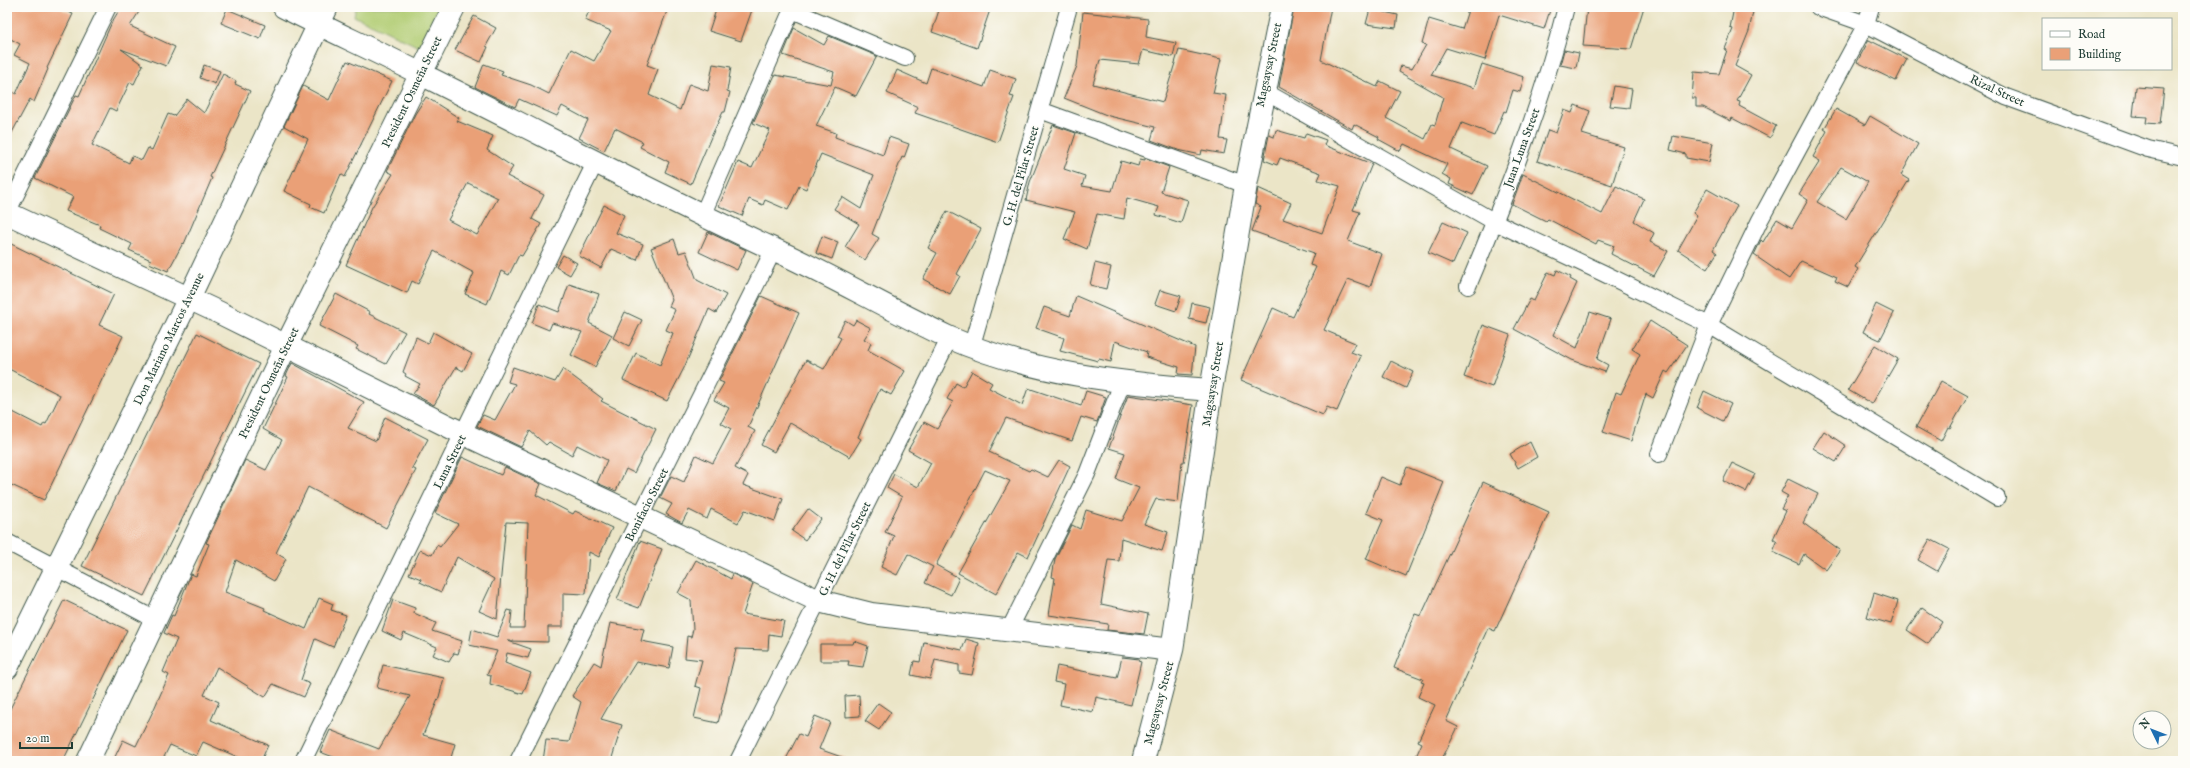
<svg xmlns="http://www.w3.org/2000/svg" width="2190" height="768" font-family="'IM FELL English',serif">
<rect width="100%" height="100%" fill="#fdfcf7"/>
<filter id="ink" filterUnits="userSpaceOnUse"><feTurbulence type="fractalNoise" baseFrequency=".025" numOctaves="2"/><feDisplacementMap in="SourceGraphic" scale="8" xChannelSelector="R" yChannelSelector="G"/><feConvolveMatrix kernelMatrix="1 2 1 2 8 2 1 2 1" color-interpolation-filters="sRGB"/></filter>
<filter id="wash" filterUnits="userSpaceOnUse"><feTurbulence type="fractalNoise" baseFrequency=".012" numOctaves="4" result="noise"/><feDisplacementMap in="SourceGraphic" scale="16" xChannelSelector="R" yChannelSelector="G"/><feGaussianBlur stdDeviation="0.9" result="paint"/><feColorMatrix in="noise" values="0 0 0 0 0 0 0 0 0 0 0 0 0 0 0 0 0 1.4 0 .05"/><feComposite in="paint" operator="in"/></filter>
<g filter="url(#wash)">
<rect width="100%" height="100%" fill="#ebe5c7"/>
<path fill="#b1cc72" stroke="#688453" d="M356,7H439L419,47L354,16Z"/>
<g id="blocks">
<path fill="#eaa077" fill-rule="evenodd" d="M7,7H57L73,14L47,68L48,69L34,102L30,99L7,142V89L16,94L30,63L14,55L20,44L7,37Z
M121,7H142L130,26L175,47L166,66L121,49L143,65L134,84L130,82L116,111L110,108L92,145L129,163L132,156L142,160L148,148L152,150L168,114L174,116L187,99L204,113L223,74L236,81L235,84L250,91L210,177L212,178L184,244L183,243L168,271L149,263L151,260L129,250L132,244L99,228L100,225L66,211L73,197L35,178L76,95L79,96L112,22Z
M591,7H657L667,11L647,65L658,69L649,95L680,110L689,84L708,91L713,64L731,67L727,91L730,92L725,112H723L711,137L691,184L665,172L669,162L640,147L643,142L615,128L604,151L579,138L588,120L562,106L557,116L519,99L515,107L475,87L484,64L503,71L501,75L531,85L549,94L571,49L594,61L611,31L585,20Z
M717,7H753L741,41L709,31Z
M940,7H991L977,48L932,32Z
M1294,7H1331L1321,60L1377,87L1380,81L1400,91L1386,118L1425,139L1432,124L1435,125L1443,97L1399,72L1401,66L1412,69L1426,45L1422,44L1429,19L1462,29L1469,7H1551L1544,29L1499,15L1485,60L1446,48L1431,75L1474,88L1482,64L1524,77L1520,92L1513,90L1506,112L1504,111L1494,135L1462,123L1451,149L1487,166L1473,195L1449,184L1451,179L1442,174L1447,164L1404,144L1400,151L1378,139L1379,137L1354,124L1352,129L1279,87Z
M1587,7H1644L1631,49L1583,46Z
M1734,7H1754L1749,31L1735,66L1751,75L1737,101L1740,102L1739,106L1776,126L1770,138L1732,118L1731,121L1703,107H1696V98H1692L1694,72L1719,74L1727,50L1725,49L1733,29L1730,28Z
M227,9L265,25L260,39L221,23Z
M1370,9L1398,15L1396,28L1366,24Z
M1083,12L1148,19L1146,37L1176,43L1173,57L1143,50L1139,64L1100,60L1093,84L1163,102L1179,50L1221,59L1213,93L1226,95L1220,139L1227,140L1224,154L1202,150L1201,155L1178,150L1151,140L1155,127L1109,116L1064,98L1077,66Z
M474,16L496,28L486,46L488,47L481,62L455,50Z
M794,28L824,45L829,36L877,56L856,96L835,87L816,126L836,133L835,137L883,155L889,137L909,144L904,158L902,157L872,234L879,238L865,260L845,247L859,224L834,209L842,197L861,209L874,175L821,154L806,189L799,186L788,210L765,200L763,205L749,199L742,216L719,206L738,162L752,168L770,130L753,123L775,75L831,85L834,72L783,55Z
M1869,40L1907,59L1896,81L1857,62Z
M1564,50L1579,53L1576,68L1560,65Z
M347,61L392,81L345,177L341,174L324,213L310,207L311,204L284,191L308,139L284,126L303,86L329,100Z
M204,65L220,71L215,84L200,78Z
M931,68L984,87L990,70L1016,79L1010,96L1014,97L998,142L915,113L918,107L887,93L897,70L926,83Z
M1614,86L1632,89L1629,108L1610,106Z
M2136,87L2164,89L2160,124L2146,123L2147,117L2133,116Z
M426,97L459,118L457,121L493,136L487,150L513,167L507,176L544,195L532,219L541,224L522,256L519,255L509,275L501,271L487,304L465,294L474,273L434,251L418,284L412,281L407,293L346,265L372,207L393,174L387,171L415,114ZM468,183L498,198L477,235L448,220Z
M1575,105L1590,111L1582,134L1624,147L1612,185L1537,161L1548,130L1556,133L1564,110L1572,113Z
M1836,109L1865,125L1870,116L1918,144L1901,175L1909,180L1855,267L1858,269L1848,287L1835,281L1837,277L1801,261L1789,279L1754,255L1761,240L1763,242L1777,219L1792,228L1808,200L1799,194L1820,161L1813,157L1827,131L1824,129ZM1841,167L1868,182L1846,219L1817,202Z
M1053,125L1076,133L1064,169L1085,176L1082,186L1112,191L1121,161L1138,166L1140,159L1145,160V158L1169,167L1161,192L1188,200L1181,223L1156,215L1159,207L1127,198L1124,219L1097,214L1087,249L1064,239L1075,212L1026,200L1030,182Z
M1276,130L1304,138L1306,133L1326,140L1324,145L1372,164L1353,210L1360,212L1348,241L1382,254L1370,287L1348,279L1324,330L1355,343L1351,352L1361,356L1337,411L1327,407L1323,415L1241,380L1273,308L1293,317L1316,267L1310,265L1314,253L1252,231L1261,207L1255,204L1258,188L1291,203L1283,219L1322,233L1340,186L1318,180L1321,173L1280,158L1277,165L1264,160L1269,135L1274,137Z
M1673,136L1713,143L1709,162L1686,158V154L1670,150Z
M1523,174L1602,214L1616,186L1644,199L1634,221L1654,233L1650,242L1668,251L1654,276L1611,254L1614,246L1598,240L1596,244L1548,219L1546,221L1512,204Z
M1707,189L1737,206L1713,250L1717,253L1707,269L1678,250L1697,216L1693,213Z
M604,205L624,215L616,233L643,244L637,260L611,249L601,268L579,256Z
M947,211L981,229L957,274L960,276L950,294L923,279L937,253L928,248Z
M1443,222L1467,233L1453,264L1428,253Z
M708,232L746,250L737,270L699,252Z
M822,236L838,242L832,259L816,253Z
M674,239L679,253L686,251L697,280L726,295L716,313L709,309L684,368L667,401L623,380L636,353L660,365L673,333L666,330L675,310L669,307L672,300L651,248Z
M7,242L114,294L99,325L123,336L44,500L7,483V409L42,427L44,423L46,424L60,395L7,368Z
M563,255L577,263L570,275L556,267Z
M1095,263L1111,267L1106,289L1090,285Z
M1557,270L1571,277L1570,279L1577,283L1553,335L1577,348L1590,312L1611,319L1597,359L1608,365L1605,372L1572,360L1514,329L1530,299L1534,301L1548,272L1555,275Z
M569,284L599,294L589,323L612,335L595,367L571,355L582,332L552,323L549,330L532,323L539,304L559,312Z
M1160,290L1181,296L1176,311L1155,304Z
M336,294L370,312L369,314L405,332L386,364L356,349L358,346L319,326Z
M761,296L799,313L748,427L755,431L735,468L748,475L743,485L783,499L775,521L745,510L738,523L711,509L707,519L689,510L682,523L666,514L672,504L660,498L671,476L684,482L696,455L713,463L731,429L721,423L729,408L714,400L724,383L719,381L721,377Z
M1076,296L1195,347L1192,375L1178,374L1179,367L1146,357L1147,352L1115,341L1111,362L1099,359L1098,361L1060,351L1064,338L1036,328L1044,307L1070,316Z
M1192,303L1210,307L1206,323L1189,319Z
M1876,304L1894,313L1880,340L1863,332Z
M625,312L642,320L629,346L613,338Z
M845,320L853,325L856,320L871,328L864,339L871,343L868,350L905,371L891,395L880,389L858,437L861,439L850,457L790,423L774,452L761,445L806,360L824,369L841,338L837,336Z
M1650,321L1687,345L1668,373L1665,371L1653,398L1646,394L1631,441L1603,432L1616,392L1621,394L1640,354L1632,349Z
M1483,325L1510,335L1492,387L1464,377Z
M433,332L472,354L463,371L456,367L434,405L413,394L420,384L405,376L406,374L403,372L416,337L428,343Z
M197,333L259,364L144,596L82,566Z
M1875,345L1898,359L1872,404L1848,390Z
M1391,361L1413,372L1406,388L1383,377Z
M292,363L364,402L348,428L376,441L385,417L428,439L412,468L416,470L386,528L308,487L276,553L286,559L274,581L236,560L225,592L265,608L264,610L306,629L319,598L333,604L331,610L346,615L333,647L315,639L301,680L310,684L304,697L273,684L265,697L217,667L204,695L219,702L211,720L268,745L261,761H247L203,742L196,756L170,745L163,759L168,761H113L123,740L136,746L154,709L169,675L163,672L177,639L164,633L172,615L174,616L191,574L196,576L209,544L206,543L245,460L266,470L282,440L263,429L288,377L286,376Z
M513,367L555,382L563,369L603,399L601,401L656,429L634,473L626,469L616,491L597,483L607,460L577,445L572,455L549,442L546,445L530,431L521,447L477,426L483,415L495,420L515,384L508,382Z
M972,371L992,383L989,388L1022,405L1028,388L1081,406L1086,391L1106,397L1097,422L1081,417L1072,441L1006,418L989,452L1029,471L1031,469L1048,477L1059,460L1070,466L1028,557L1018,552L996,594L958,573L1010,481L985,470L936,565L959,578L951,595L925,583L933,567L908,554L897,575L881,567L894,536L885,532L902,497L887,488L894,474L918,487L931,463L908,450L924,422L937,429L953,402L947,399L956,383L963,387Z
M1941,381L1968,396L1950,428L1948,427L1941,441L1916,427Z
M1704,391L1731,404L1723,421L1697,408Z
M1128,395L1193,405L1184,462H1182L1178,502L1156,499L1144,524L1168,532L1162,551L1121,538L1119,561L1108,560L1101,604L1148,614L1144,634L1107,630L1108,624L1049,615L1055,578L1052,577L1055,559L1072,525L1080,529L1086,510L1122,521L1139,488L1116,479L1125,453L1109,448Z
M1824,431L1846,446L1836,462L1813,448Z
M1530,442L1537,457L1518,468L1510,454Z
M462,457L501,475L505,467L541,484L536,495L573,514L575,511L612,528L599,557L589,552L586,594L563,593V627H548V642L508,641L531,649L528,658L507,653L505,663L531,673L523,694L490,684L491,676L487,675L497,651L469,645L472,629L497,637L508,610L512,611L510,628H524L528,523L506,522L497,619L479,611L494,579L457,557L441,592L420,582L421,579L409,574L420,550L432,555L437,545L440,547L458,524L435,513Z
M1732,463L1755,474L1746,492L1723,481Z
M1407,467L1444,482L1406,576L1366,559L1383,520L1366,513L1381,477L1400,485Z
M1788,479L1818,494L1803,523L1840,550L1826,570L1804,554L1799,564L1773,552L1777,542L1773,539L1786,511L1781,509L1788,496L1781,492Z
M1483,482L1549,512L1495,631L1488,628L1446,721L1458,727L1441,761H1414L1422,743L1418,741L1435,705L1418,697L1424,683L1421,682L1423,679L1394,668L1415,614L1421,616Z
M808,509L821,519L805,540L792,531Z
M1930,539L1949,549L1937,571L1918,560Z
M640,541L662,549L639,608L617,600Z
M696,560L731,579L733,574L753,584L743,614L784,621L781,636L769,634L768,650L736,649L718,723L694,718L701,688L695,686L702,660L685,658L687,636L691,637L693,629L691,600L678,593Z
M1874,593L1898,601L1891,624L1867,617Z
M64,600L127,630L63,761H7V715Z
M393,600L415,608L414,613L436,623L432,631L462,641L458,654L454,653L449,662L433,655L437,647L404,633L401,640L382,631Z
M1922,608L1942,622L1928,644L1907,630Z
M610,623L644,629L641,641L673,647L669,668L636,662L609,705L601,719L622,725L611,761H543L546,740L569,742L581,702L572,696L594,662L601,666Z
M966,639L979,643L972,675L959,673V665L935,660L930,679L911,675L914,661L920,662L924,642L962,650Z
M854,641L868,646L863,667L848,665L849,661H820V644H853Z
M1122,657L1139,659L1138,661L1141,662L1131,705L1096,697L1093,712L1060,705L1064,684L1054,682L1057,666L1117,678Z
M383,665L444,678L439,697L423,735L455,744L450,761H344L320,752L330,730L379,749L410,696L377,688Z
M859,695L860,716L846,717L845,696Z
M878,703L891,712L879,730L865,721Z
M815,716L830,722L819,749L847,759V761H785L799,734L806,737Z"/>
</g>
</g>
<g filter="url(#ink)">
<use href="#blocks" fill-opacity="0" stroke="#3e564a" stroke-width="1"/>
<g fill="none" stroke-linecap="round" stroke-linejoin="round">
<defs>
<path id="street" d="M1818,7L1866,24L2006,97L2148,149L2183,157
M792,10L905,58
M1264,91L1495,222L1603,273L1709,325L1997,498
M1040,110L1246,185
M7,213L108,7
M702,216L793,7
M1468,286C1506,195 1542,103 1566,7
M972,345L1069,7
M1659,454L1709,325L1760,220L1866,24L1871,7
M7,542L156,620
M1008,632L1087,474L1122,383
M303,761L595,163
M518,761L774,249
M738,761L950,337"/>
<path id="secondary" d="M284,7C329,30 376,51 421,74C538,132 653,193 771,248C831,275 888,309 948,337C1031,374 1122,383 1211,390
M7,213L218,312L464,434L819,601L871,614L1172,650
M7,668L189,298L327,7
M88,761L286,346L454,7
M1143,761L1172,650L1211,390L1246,185L1282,7"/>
</defs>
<use href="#street" stroke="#3e564a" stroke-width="18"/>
<use href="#secondary" stroke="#3e564a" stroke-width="24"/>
<use href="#street" stroke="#fff" stroke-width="16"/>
<use href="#secondary" stroke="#fff" stroke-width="22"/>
</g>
</g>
<g text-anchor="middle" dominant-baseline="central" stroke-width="3" stroke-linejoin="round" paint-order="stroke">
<g font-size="12" fill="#1f3d34" stroke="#fdfcf7">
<text transform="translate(1269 65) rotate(-78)">Magsaysay Street</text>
<text transform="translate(1997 91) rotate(25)">Rizal Street</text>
<text transform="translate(412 92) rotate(-64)">President Osmeña Street</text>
<text transform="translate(1522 148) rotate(-70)">Juan Luna Street</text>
<text transform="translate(1021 176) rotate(-74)">G. H. del Pilar Street</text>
<text transform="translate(169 339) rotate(-64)">Don Mariano Marcos Avenue</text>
<text transform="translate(269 383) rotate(-64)">President Osmeña Street</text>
<text transform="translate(1213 384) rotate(-81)">Magsaysay Street</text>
<text transform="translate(450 462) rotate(-64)">Luna Street</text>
<text transform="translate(647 505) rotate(-63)">Bonifacio Street</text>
<text transform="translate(845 549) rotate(-64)">G. H. del Pilar Street</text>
<text transform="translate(1159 703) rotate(-75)">Magsaysay Street</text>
</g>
</g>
<rect width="2190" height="768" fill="none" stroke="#fdfcf7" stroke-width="24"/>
<rect x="2042" y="18" width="130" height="52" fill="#fdfcf7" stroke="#a4b0a9"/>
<rect x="2050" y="31" width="20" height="6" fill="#ffffff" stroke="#a4b0a9"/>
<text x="2078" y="38" font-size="12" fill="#1f3d34">Road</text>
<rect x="2050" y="48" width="20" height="12" fill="#eaa077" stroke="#a4b0a9"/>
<text x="2078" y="58" font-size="12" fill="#1f3d34">Building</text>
<g transform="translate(2152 730) rotate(313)"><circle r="19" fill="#fdfcf7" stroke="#a4b0a9"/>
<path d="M0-3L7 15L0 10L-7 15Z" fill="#1f6fb2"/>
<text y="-6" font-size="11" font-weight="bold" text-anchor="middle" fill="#1f3d34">N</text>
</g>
<path d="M20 742v6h52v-6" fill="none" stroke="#1f3d34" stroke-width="2"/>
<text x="26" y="742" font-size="12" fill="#1f3d34" stroke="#fdfcf7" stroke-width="3" paint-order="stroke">20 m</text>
</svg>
